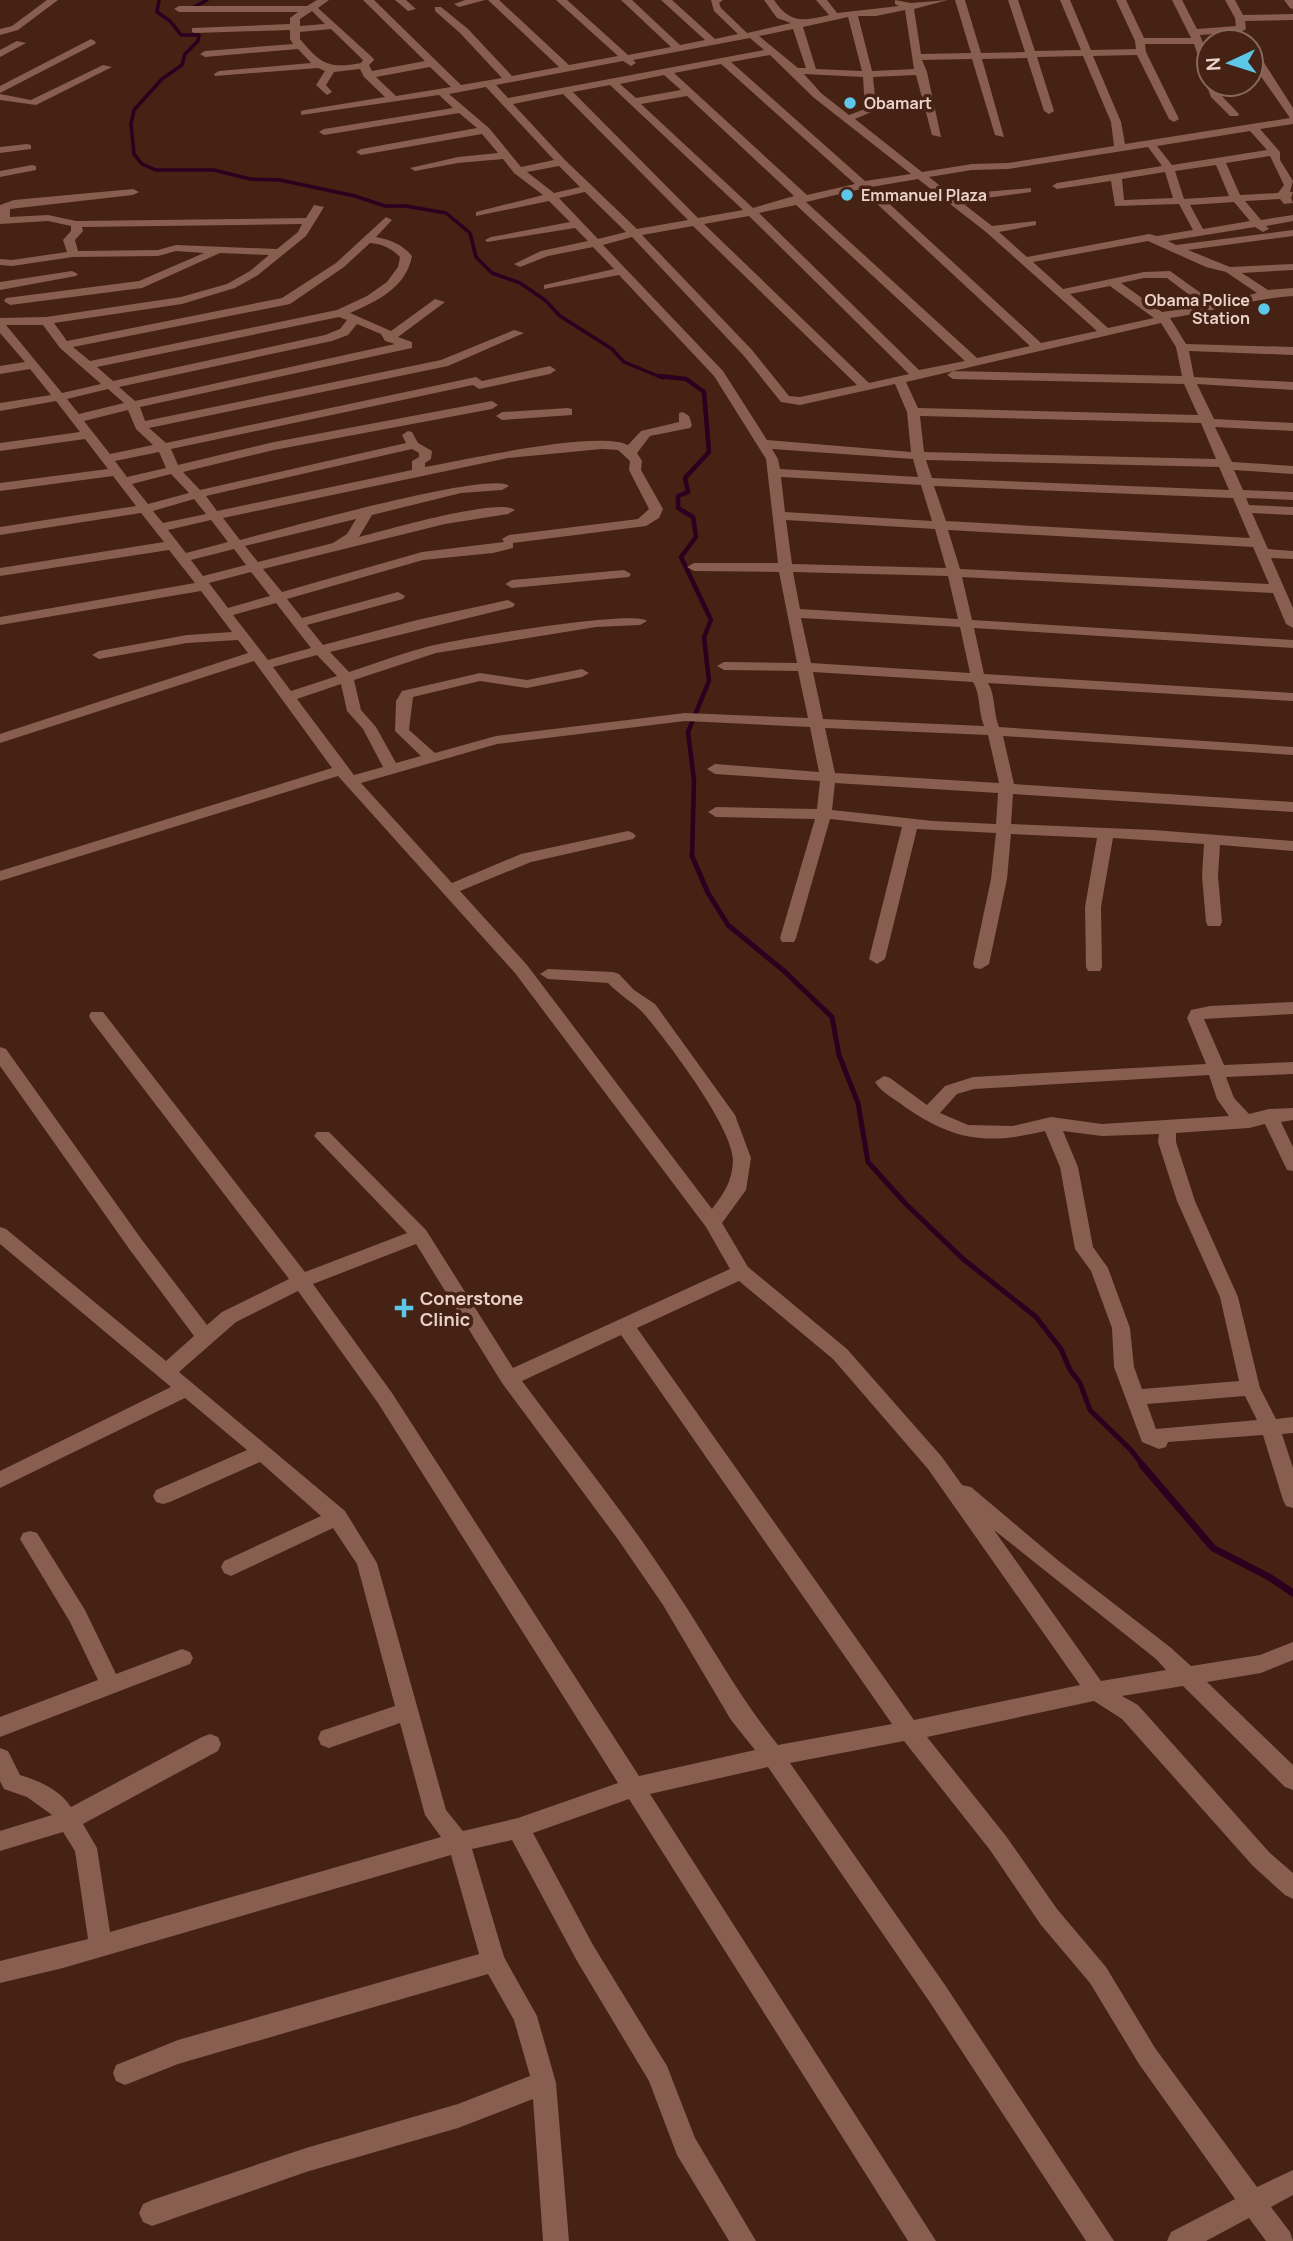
<svg xmlns="http://www.w3.org/2000/svg" width="1293" height="2241" font-family="Manrope,sans-serif">
<rect width="100%" height="100%" fill="#452214"/>
<g fill="none" stroke-linecap="round" stroke-linejoin="round">
<path stroke="#2b001f" stroke-width="3.5" d="M159,0L157,12L170,21L181,35H199L198,41L185,54L182,65L162,79L134,110L131,124L134,154L142,164L156,170H214L250,179L280,180L355,196L385,206H406L446,213L470,233L476,257L492,273L520,283L545,300L560,316L612,349L624,362L663,378
M194,7L207,0"/>
<path stroke="#2b001f" stroke-width="4.5" d="M659,376L686,379L704,392L709,452L685,478L688,492L678,496V508L693,517L696,537L681,557L711,620L704,637L709,681L688,732L694,780L692,857"/>
<path stroke="#2b001f" stroke-width="5" d="M692,856L708,893L728,925L784,971L832,1017L839,1055L858,1103L868,1162L905,1203L962,1258L1036,1317L1061,1349L1070,1370L1080,1383L1090,1410L1131,1450L1144,1467"/>
<path stroke="#2b001f" stroke-width="7" d="M1142,1465L1213,1548L1269,1577L1293,1593"/>
<path fill="#875e4f" fill-rule="evenodd" d="M47,0H58L18,30L0,35V29L12,26Z
M317,0H329L318,8L373,58L374,60L369,65L372,71L425,61L363,0H374L461,85L502,78L460,33L435,11V7H441L468,29L512,76L559,67L488,0H499L569,65L618,56L556,0H567L628,55L671,47L621,0H632L680,45L705,40L661,0H672L715,39L738,34L714,11L711,0H723L719,3L721,8L747,33L791,23L777,18L764,0H774C790,24 803,21 829,15L816,0H827L837,13L899,6L895,4V0L911,3L948,0L914,9L921,54L971,53L955,0H965L981,53L1025,52L1008,0H1018L1035,51L1081,50L1060,0H1070L1091,50L1136,49L1135,41L1116,0H1126L1144,38H1191L1172,0H1182L1197,29L1236,26L1235,18L1225,0H1235L1243,15L1293,14V20L1245,21L1246,29L1241,32L1200,35L1209,59V77L1204,74L1194,44H1145L1146,52L1179,119L1174,122L1169,119L1137,55L1093,56L1121,122L1125,144L1290,118L1253,65L1251,47L1256,50L1293,108V124L1260,129L1280,152V160L1293,181L1290,192H1293L1291,198L1293,203L1284,204L1280,199L1245,201L1261,220L1293,215V221L1266,226L1269,229L1263,232L1255,227L1168,241L1176,245L1293,230V236L1188,250L1230,267L1293,264V270L1242,273L1268,290L1293,288V296C1251,299 1211,312 1170,318L1186,344L1293,347V355L1189,351L1194,377L1293,382V390L1197,384L1214,419L1293,423V431L1215,427L1232,462L1293,466V474L1234,470L1243,490L1293,492V500L1246,498L1249,505L1293,507V515L1252,513L1268,549L1293,551V559L1271,558L1293,608V628L1286,624L1273,593L962,577L972,620L1293,640V648L974,628L984,674L1293,693V701L988,683C996,696 993,713 999,727L1293,747V755L1003,736L1014,784L1293,802V812L1013,794L1011,824L1154,830L1293,841V851L1220,845L1218,876L1222,922L1220,926H1208L1206,922L1202,876L1204,844L1113,838L1101,907L1102,967L1100,971H1088L1086,967L1085,907L1097,838L1011,834L1007,879L989,964L981,969L975,968L973,964L991,879L996,833L917,829L885,959L877,964L869,959L902,827L830,819L796,938L794,942H782L780,938L815,819L716,817L708,812L716,807L817,809L820,781L715,774L707,769L715,764L819,772L810,727L685,721L497,744L361,783L452,883L521,854L628,831L633,833L636,836L633,839L531,862L460,891L527,965L712,1209C724,1193 732,1182 733,1161C734,1129 667,1041 645,1015C636,1004 619,995 608,983L548,979L540,974L548,969L613,972L619,974L634,990L655,1004L735,1115L751,1158L746,1190L722,1223L748,1267L847,1349L942,1457L962,1485L971,1487L1060,1562L1170,1647L1191,1666L1260,1655L1293,1642V1660L1261,1673L1207,1682L1293,1765V1790L1285,1787L1183,1686L1122,1696L1138,1705L1269,1852L1293,1873V1899L1285,1895L1253,1866L1122,1719L1094,1701L927,1737L1006,1836L1057,1909L1106,1967L1155,2048L1257,2187L1293,2170V2195L1271,2207L1290,2232L1293,2241H1266L1249,2218L1206,2241H1167L1171,2232L1235,2199L1139,2064L1090,1983L1041,1925L990,1850L904,1741L790,1763L945,1985L1114,2241H1086L929,2001L768,1767L650,1794L936,2241H908L629,1799L533,1833L593,1945L667,2066L695,2138L756,2241H729L677,2155L649,2081L577,1961L512,1840L472,1849L504,1957L537,2016L556,2083L569,2241H543L533,2099L458,2128L306,2172L152,2226L143,2222L139,2213L143,2204L152,2200L306,2148L458,2104L530,2076L514,2020L488,1974L178,2064L125,2085L116,2081L113,2073L116,2065L178,2040L479,1954L451,1855L63,1968L0,1983V1961L88,1939L75,1851L63,1832L0,1851V1831L52,1815L27,1797L4,1789L0,1781V1748L8,1751L20,1775C39,1781 59,1789 71,1807L202,1737L210,1734L218,1737L221,1744L218,1751L83,1824L97,1848L110,1932L441,1837L425,1815L400,1723L329,1748L321,1745L318,1738L321,1731L395,1706L357,1564L333,1528L231,1576L224,1573L221,1567L224,1561L321,1516L260,1462L170,1502L163,1504L156,1502L153,1496L156,1490L247,1450L185,1398L0,1488V1471L171,1387L0,1244V1227L6,1229L166,1361L194,1336L130,1250L0,1066V1047L6,1049L142,1240L207,1325L222,1312L289,1279L91,1020L89,1016L91,1012H103L305,1272L407,1233L314,1136L317,1132H329L426,1230L513,1368L730,1269L706,1227L515,973L338,776L0,881V871L332,768L254,661L0,743V734L248,653L238,640L187,643L99,659L92,655L99,651L187,635L232,632L201,591L0,625V617L195,583L169,550L0,576V568L164,542L141,513L0,535V527L136,506L113,476L0,491V483L108,469L85,439L0,451V443L80,432L56,401L0,411V403L51,395L30,369L0,374V366L25,362L0,333V318L46,317L181,297L227,284L250,271L269,255L220,253L142,288L10,305L4,301L6,298L139,281L204,253L176,251L158,256L73,257L12,266L0,265V259L12,260L67,252L63,240L71,231V226L48,221L0,224V205L14,200L133,189L139,192L133,195L10,209V217L48,215L76,221L306,218L314,205L324,207L306,236L258,275L235,288L182,304L54,323L67,341L282,298L336,263L386,217L392,220L376,237C391,240 402,244 412,256C406,288 377,301 350,313L391,331L435,299L445,302L398,337L412,342V348L140,407L145,421L441,360L514,330L524,333L448,366L149,428L166,443L476,377L482,381L550,366L556,370L550,374L479,389L473,385L171,449L178,465L274,442L492,401L498,405L492,409L274,450L183,472L200,490L406,443L402,435L408,431L412,432L418,443L432,451L431,459L425,463V467C464,460 597,430 628,445L641,431L679,422V413L683,412L689,416L692,425L690,428L650,436L637,453L642,461L641,470L663,509L659,518L646,526L513,543V548L493,553L423,560L287,599L302,618L398,592L405,596L403,599L307,625L323,645L417,620L508,600L515,604L513,607L330,652L349,672C376,663 403,653 430,646C457,639 634,609 647,621L640,625L596,627L436,653L354,680L361,710L376,727L396,763L421,756L395,731L396,701L402,691L480,673L527,680L582,669L589,673L582,677L527,688L480,681L413,697L409,730L435,753L496,736L685,713L808,718L798,671L724,670L717,666L724,662L797,663L779,572L694,571L687,567L694,563H778L766,459L714,376L619,275L544,289V285L614,269L593,247L548,256L520,267L514,264L541,251L588,241L575,228L487,242L485,240L491,237L570,222L549,201L476,216V212L543,195L514,173L503,159L458,163L415,171L410,168L458,157L498,153L482,134L361,155L356,152L361,149L477,128L459,113L324,135L319,132L324,129L453,108L439,95L301,115V111L305,110L385,97L364,77L360,69L334,72L326,85L332,92L327,95L316,85L325,71L318,68L215,76L214,74L219,71L311,63L298,49L205,57L200,54L205,51L293,44L290,39V30L195,33L192,32V28L290,24V18L298,12H179L174,9L179,6H307ZM905,10L914,69L872,71L858,16H876ZM312,11L325,24L300,26V19ZM848,17L862,71L816,69L803,27ZM331,29L363,60L361,63C328,69 321,64 300,39V32ZM793,29L806,68H798L759,36ZM750,38L764,50L508,98L496,85L623,61L631,66L636,63L633,60ZM770,55L813,97L911,174L865,181L731,62ZM1083,56L1111,122L1114,146L1008,163L972,164L922,172L855,119L874,111L876,106L873,77L916,75L932,135L941,137L927,72L922,60L972,59L995,135L1004,137L982,59L1027,58L1044,111L1049,114L1054,111L1037,57ZM721,64L855,184L807,195L674,73ZM430,67L451,87L396,96L376,77ZM804,74L863,77L865,109L849,115L821,93ZM664,75L681,90L636,98L620,84ZM610,85L743,210L698,218L573,92ZM486,87L554,160L521,167L489,128L449,94ZM563,94L688,220L637,229L565,160L513,104ZM687,96L794,196L753,208L641,104ZM1250,131L1267,150L1172,165L1157,146ZM1148,147L1162,166L1057,183L1052,186L1057,189L1111,181L1115,206L1179,204L1193,230L1157,236L1149,234L1027,257L999,232L1036,225V221L992,226L965,205L986,198L1031,192V188L984,192L958,200L929,177L972,170L1008,169ZM1270,156L1284,185L1278,193L1240,195L1226,163ZM1216,165L1229,196L1184,199L1175,171ZM559,166L580,187L554,193L527,172ZM1165,172L1173,198L1124,200L1122,179ZM918,179L986,232L1097,331L1041,343L871,187ZM861,189L1030,346L977,358L806,202ZM585,192L626,232L598,239L559,198ZM1234,202L1250,221L1203,229L1190,205ZM796,205L965,361L919,370L759,213ZM749,216L909,374L869,383L704,224ZM302,224L298,232L277,249L176,245L158,250L78,251L75,240L83,231L82,227ZM693,226L857,385L800,397L789,396L752,350L642,235ZM632,237L744,356L781,402L800,405L895,384L907,412L911,452L767,440L723,371L603,245ZM1148,241L1206,267L1226,272L1257,293L1216,304L1170,271L1144,272L1063,289L1033,262ZM370,243C382,244 391,248 400,257L398,267L387,282L367,296L337,310L90,361L73,347L290,304L344,267ZM1144,278H1167L1204,306L1162,312L1121,283ZM1110,286L1154,318L1108,328L1070,294ZM339,317L347,320L340,329L325,335L113,381L97,367ZM1161,323L1176,347L1182,376L953,371L947,375L953,379L1184,384L1198,415L918,408L906,382ZM357,324L381,334L385,341L395,344L135,401L119,387L332,341L348,335ZM6,325H43L60,348L101,384L62,393ZM108,389L124,403L79,414L67,399ZM128,410L136,429L153,445L110,454L84,421ZM920,416L1201,423L1216,459L924,452ZM412,449L419,453V457L412,461V470L217,511L206,496ZM602,449L618,450L630,461L629,470L649,509L638,519L509,535L502,539L504,542L422,552L282,592L263,569L445,524L508,514L515,510C499,497 383,531 359,537L372,515L461,493L502,490L509,486C490,470 276,531 240,540L223,518L508,458ZM772,449L913,459L918,477L780,469L778,459ZM159,452L166,468L127,477L115,461ZM926,460L1219,467L1229,490L932,478ZM171,474L189,493L148,504L132,484ZM781,477L921,485L932,521L785,512ZM934,486L1233,498L1250,538L946,521ZM194,499L206,514L163,523L153,511ZM356,519L347,534L333,543L258,562L245,546ZM211,520L228,542L186,553L168,530ZM786,520L935,529L946,568L792,564ZM948,530L1253,547L1269,584L960,569ZM234,549L246,565L203,576L191,560ZM251,572L270,596L228,608L209,583ZM793,572L948,576L958,619L800,609ZM276,603L311,648L268,660L233,615ZM801,618L960,627L970,673L811,663ZM317,655L337,676L291,691L273,667ZM813,672L973,682C981,695 978,712 984,726L823,719ZM341,684L347,711L363,729L383,767L354,775L297,699ZM825,728L988,735L999,783L835,773ZM835,783L998,793L996,824L933,821L832,810ZM416,1244L502,1383L617,1538L663,1605L731,1720L755,1750L639,1776L392,1393L313,1284ZM739,1281L833,1359L928,1469L1080,1685L914,1720L637,1328ZM298,1291L378,1403L618,1783L518,1818L463,1831L446,1810L377,1563L345,1511L179,1372L236,1322ZM621,1335L892,1724L778,1745C739,1697 711,1644 677,1593C630,1519 574,1451 522,1381ZM994,1530L1156,1659L1166,1670L1101,1681Z
M395,0H406L416,9L408,11Z
M465,0H485L459,7L454,4Z
M1284,0H1293V9L1290,8Z
M91,39L96,42L95,44L0,93V86Z
M17,41L26,43L0,57V50Z
M103,65L112,67L36,105L0,100V94L31,100Z
M1209,81V84H1216L1220,94L1239,114L1238,116H1230L1211,97L1206,84Z
M27,144L31,145V149L0,153V147Z
M32,165L36,166V170L0,177V171Z
M72,271L78,274L76,276L0,290V282Z
M568,408L572,409V415L502,420L496,416L502,412Z
M624,570L631,574L629,577L512,588L505,584L512,580Z
M1293,1002V1014L1204,1019L1224,1065L1293,1062V1074L1226,1077L1234,1098L1249,1114L1269,1109L1293,1108V1120L1281,1122L1293,1147V1171L1287,1170L1265,1124L1249,1128L1176,1133V1142L1195,1201L1238,1297L1260,1388L1276,1419L1293,1417V1433L1282,1434L1293,1468V1508L1286,1506L1283,1500L1263,1435L1168,1442L1166,1447L1159,1449L1142,1442L1114,1367L1112,1328L1091,1271L1075,1249L1060,1167L1045,1131C986,1145 955,1141 905,1107C895,1099 882,1093 875,1082L884,1076L890,1078L927,1105L945,1086L973,1077L1206,1064L1187,1018L1191,1010L1210,1006ZM1209,1075L1217,1099L1229,1116L1102,1124L1051,1117L1013,1126L968,1125L940,1113L957,1094L974,1089ZM1063,1131L1102,1136L1159,1134L1158,1142L1177,1201L1220,1297L1239,1381L1142,1389L1134,1367L1130,1328L1108,1268L1093,1247L1078,1167ZM1245,1396L1257,1420L1156,1429L1147,1404Z
M30,1531L37,1533L85,1610L116,1674L182,1649L190,1652L193,1658L190,1664L0,1737V1717L98,1680L70,1622L20,1539L23,1533Z"/>
</g>
<g fill="#5dc7e8" stroke="#452214" stroke-width="2.5">
<circle cx="850" cy="103" r="7"/>
<circle cx="847" cy="195" r="7"/>
<circle cx="1264" cy="309" r="7"/>
<path d="M400.5 1297.5h7v7h7v7h-7v7h-7v-7h-7v-7h7z"/>
</g>
<g text-anchor="middle" dominant-baseline="central" stroke-width="7" stroke-linejoin="round" paint-order="stroke">
<g font-size="16" font-weight="bold" fill="#ead2c9" stroke="#452214" text-anchor="start">
<text x="864" y="103">Obamart</text>
<text x="861" y="195">Emmanuel Plaza</text>
<text x="1250" y="300" text-anchor="end">Obama Police<tspan x="1250" dy="18">Station</tspan></text>
</g>
<g font-size="18" font-weight="bold" fill="#ead2c9" stroke="#452214" text-anchor="start">
<text x="420" y="1298">Conerstone<tspan x="420" dy="21">Clinic</tspan></text>
</g>
</g>
<g transform="translate(1230 63) rotate(266)"><circle r="33" fill="#452214" stroke="#87685c" stroke-width="2"/>
<path d="M0-5L12 26L0 18L-12 26Z" fill="#5dc7e8"/>
<text y="-10" font-size="19" font-weight="bold" text-anchor="middle" fill="#ead2c9">N</text>
</g>
</svg>
